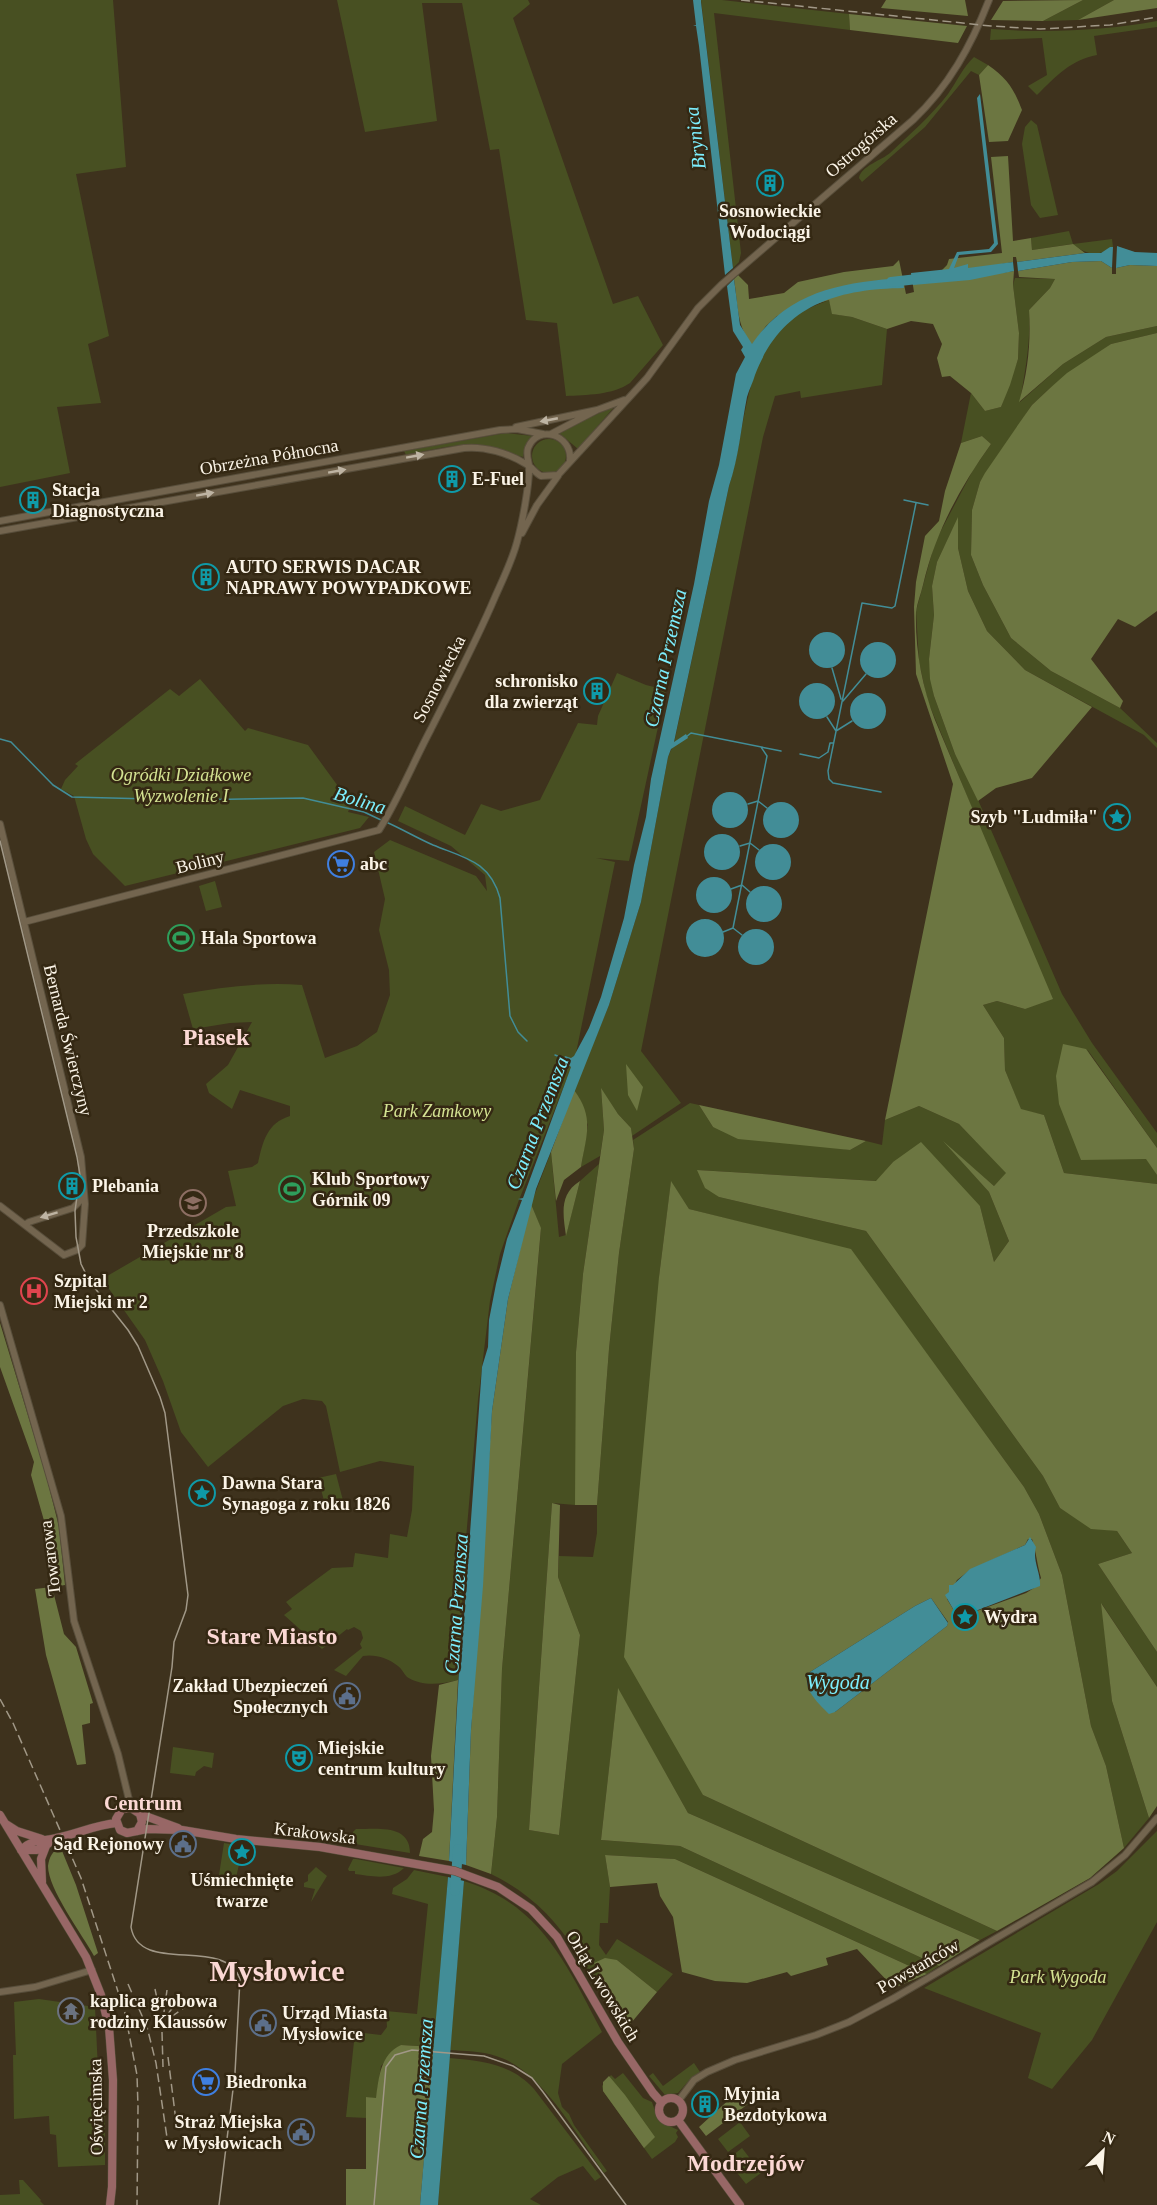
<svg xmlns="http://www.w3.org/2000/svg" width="1157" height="2205" font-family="Georgia,serif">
<rect width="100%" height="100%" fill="#3e321d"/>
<path fill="#485022" d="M0,0H113L126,167L76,174L109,336L88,344L101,403L57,407L70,473L0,487Z
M337,0H528L530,4L513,18L613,304L638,296L663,345L630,383C613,395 586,395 566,396L557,323L526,320L499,149L490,150L462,3H422L437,121L365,132Z
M701,0H722L849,14L850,30L714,13L741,253L739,262L733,268Z
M1083,0H1114L1078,20L1043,21Z
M1157,21V27L1094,36L1097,55C1072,59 1055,77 1037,95L1028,86L1047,75L1042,38L990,40L991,29C1047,33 1101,31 1157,21Z
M974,57L988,65L979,75L971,71L925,127L862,182L859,178C861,166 882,160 890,153C907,137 932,115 948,94C957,81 963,67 974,57Z
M1031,120L1037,125L1058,215L1040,218L1031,205L1022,144L1025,127Z
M1069,231L1073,244L1112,239L1113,247H1110C1097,259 1085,253 1072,244L1032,250L1031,238Z
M1015,278L1055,279L1050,288L1029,310C1031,342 1025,371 1020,402L1063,364L1106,337L1157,326V333L1111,344L1049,389L1032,405L980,482L972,510L971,555L983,585L1011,638L1051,671L1120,708L1157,743V748L1144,735L1025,670L987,631L968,591L958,548V518L937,562L932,586L934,615L929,659L934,696L955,754L969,779L1062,994L1092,1043L1157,1133V1148L1087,1049L1157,1175V1184L1064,1173L1044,1115L1021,1110L1005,1070L1004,1038L983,1005L997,1001L1025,1009L971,806L927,699L919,661L916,611L935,542L973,470L991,444L982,436L961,443L971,393L985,411L1001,407L1018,359L1019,333L1013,285Z
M829,300L833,314L852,317L887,329L882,385L801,398L800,391L775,396L763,437L641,1051L681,1103L632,1136L631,1128L618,1114L601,1089L604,1130L600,1156L581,1167L588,1125L574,1090L609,1005L641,902L668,757L674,743L729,486C746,434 743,354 791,318C802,310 817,305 829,300Z
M615,406L578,449L558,432Z
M506,433L533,436L526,445L523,457C513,455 503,449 492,447C463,441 434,449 406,455L404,451Z
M532 456a17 17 0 1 1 34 0a17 17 0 1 1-34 0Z
M617,673L646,685L666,690L629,861L596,858L615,862L575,1058L519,1200L500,1254L490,1301L478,1400L465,1550L458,1680C441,1684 423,1687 407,1677C404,1674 402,1669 398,1666C388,1658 375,1654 363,1656L346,1676L334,1670L362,1648L360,1644L363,1638L361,1631L354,1627L348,1630L347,1629L322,1649L284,1615L292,1609L286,1602L332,1568L353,1567L355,1553L388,1558L390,1534L407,1537L412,1510L414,1466L380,1461L340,1472L326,1406L322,1401L303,1399L283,1406L208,1467L181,1432L163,1381L145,1340L102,1279L226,1207L236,1206L228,1171L252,1167L258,1163C263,1141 267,1123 290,1116V1106L240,1090L232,1109L209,1093L206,1084L228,1065L252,1022L230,1023L193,1029L183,994C223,987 261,982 302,985L325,1058L357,1046L377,1032L390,995L389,970L379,930L385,899L374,852L390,840L476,876L487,891L485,875L451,846L398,821L405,806L465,835L481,804L501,811L540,800L578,723L597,725L598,716Z
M200,679L245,731L248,728L308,745L351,804L348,812L369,817L360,828L125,886L93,854L86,839L74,796L61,789L65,780L78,766L75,764L170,689L179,696Z
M215,881L222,907L206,911L199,886Z
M690,1103L699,1105L713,1127L850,1150L866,1141L882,1145L885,1120L919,1106L959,1124L1007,1173L994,1186L949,1147L989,1192L1009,1241L994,1262L980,1206L893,1162L877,1181L698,1170L719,1197L866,1231L1043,1476L1060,1508L1091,1528L1117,1531L1132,1553L1098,1564L1157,1652V1687L1102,1604L1112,1701L1149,1818L1124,1848L1106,1766L1091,1726L1062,1575L1039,1514L1024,1487L851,1250L689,1209L671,1182L659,1277L703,1795L997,1931L980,1940L688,1813L618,1689L601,1840L680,1846L939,1966L927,1974L675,1859L605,1855L610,1887L608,1923H600L599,1945L606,1955L617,1939L673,1974L657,1992L617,1960L594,1963L626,2029L621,2033C585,1967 563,1909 491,1874L497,1817L502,1669L541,1229L531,1204L551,1152L559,1237L566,1235L580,1181L599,1164L583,1274L576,1352V1498L575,1505L552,1503L529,1830L559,1835L580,1635L558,1577L559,1556L593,1557L597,1533V1505L609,1349L619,1253L634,1149L633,1140Z
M336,1474L345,1508L327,1512L318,1478Z
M173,1747L214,1753L212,1768L204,1766L196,1772L195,1776L170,1773Z
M356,1829C378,1829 410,1824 410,1853L355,1844L352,1841L353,1832Z
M1157,1831V1922L1092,2040L1052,2089L1028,2078L1041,2033L924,1988L1099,1884L1117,1871Z
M224,1843L243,1846L236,1878L219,1875Z
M353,1859H356L404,1868C391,1881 371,1876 355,1874V1871H349L348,1869Z
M316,1867L327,1876L311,1902L315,1889L304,1887V1883L308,1881V1875Z
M414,1870L448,1877L434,2047L401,2045L381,2066L376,2099L366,2097L367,2118L346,2117L355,2032L381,2035L387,2027L386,2011L417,2014L428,1904L392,1894L393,1888L407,1879Z
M464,1881C542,1905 567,1966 602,2032L562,2064L558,2093L562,2107L569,2114L574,2125L607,2171L604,2173C577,2136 541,2069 496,2056C481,2051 465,2051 450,2050Z
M39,1999L95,2007L100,2112H105V2165L58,2167L56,2135L50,2134L49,2116L14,2119L13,2055H16L14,2002Z
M449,2058C482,2061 510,2063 534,2089L601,2177L595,2181L583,2166L558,2177L530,2199L541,2205H438Z
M694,2063L700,2072L692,2077L678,2093L665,2095L649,2076L653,2073L663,2086Z
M623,2073L643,2098L652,2102L656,2114L661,2122L678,2130L676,2133L678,2137L675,2142L652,2159L603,2091L602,2086L611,2075L615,2079Z
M740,2122L750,2136L728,2152L718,2139Z
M742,2148L761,2173L746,2184L727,2160Z
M19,2180H23L41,2200L40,2201L44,2205H0V2195L20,2194Z"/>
<path fill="#6c7641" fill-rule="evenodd" d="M886,0H965L968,16L881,8Z
M1083,0L1043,21L991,20L1003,1Z
M1114,0H1157V8L1078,20Z
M849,14L967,26L958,43L850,30Z
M988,65C1007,78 1014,89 1022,110L1008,141L989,142L979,75Z
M1008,156L1013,241L1031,238L1032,250L1073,244L1085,253L1017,262L1016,257H1013V262L1002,264L1001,273L1014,271L1013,285L1019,333L1018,359L1010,385L1001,407L985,411L971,393L950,376L942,377L937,358L942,344L933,324L911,321L887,329L852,317L832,314L829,300L777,316L766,326L752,345C736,325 738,303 734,279L738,275L748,285L749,299L784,293L798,282L844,272L893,266L899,260L906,294L914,292L911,273L938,274L947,265L949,259L1002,253L991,157Z
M1101,261L1112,268V274H1116V268L1130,265L1157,266V326L1106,337L1063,364L1019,402C1028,372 1031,342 1029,310L1050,288L1055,279L1019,277L1018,271L1072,262Z
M1157,333V611L1135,627L1118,619L1091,659L1123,701L1120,708L1051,671L1011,638L983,585L971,555L972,510L980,482L985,473L1020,422L1032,405L1049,389L1067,373L1111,344Z
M982,436L991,444C960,487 935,533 923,585C921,594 917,603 916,612C915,649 922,686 935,720L1053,999L1025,1009L997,1001L983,1005L1004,1038L1005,1070L1021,1109L1044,1115L1064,1173L1157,1184V1652L1098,1564L1132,1553L1117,1531L1091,1529L1060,1508L1043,1476L866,1231L719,1197L705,1188L697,1170L876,1181L893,1162L921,1142L980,1206L994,1262L1009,1241L989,1192L943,1141L994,1186L1006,1173L959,1124L919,1106L885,1120L953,784L916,674L914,607L916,582L925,536L939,521L945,491L961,443Z
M958,517V548L968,591L987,631L1025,670L1092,707L1032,778L996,788L978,801L955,754L934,696L930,679L929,659L934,615L932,586L937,562Z
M1063,1044L1086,1049L1157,1148V1175L1146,1159L1081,1160L1059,1104L1056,1076Z
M626,1064L643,1087L637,1111L628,1095Z
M601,1088L618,1114L631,1128L634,1149L619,1253L609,1349L597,1505H575L576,1352L583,1274L604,1130Z
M574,1090C595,1118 586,1136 581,1167L564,1180L556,1201L551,1152Z
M699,1105L866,1141L850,1150L738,1139L713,1127Z
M580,1181L566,1236C563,1214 559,1194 580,1181Z
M671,1181L689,1209L851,1249L1024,1487L1039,1514L1062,1575L1091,1726L1106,1766L1124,1848L1090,1878L997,1931L703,1795L624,1657L659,1277ZM1028,1539H1032C1036,1551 1037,1564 1041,1578L1034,1588L1026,1593L960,1617L956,1614L947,1599L957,1580L970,1570L1025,1545ZM931,1598L948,1622L947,1626L835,1712L806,1677L810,1672L915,1606Z
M531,1204L541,1228L502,1669L497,1817L491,1874L466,1865L471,1730L492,1411L508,1299Z
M0,1323L46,1475L59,1527L65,1585L59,1586L47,1531L31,1475L34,1462L0,1367Z
M552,1503L560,1505L558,1577L580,1635L559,1835L529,1830Z
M52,1587L64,1634L76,1647L93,1703L90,1704V1723L82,1725L86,1764L77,1765L46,1655L35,1589Z
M1101,1603L1157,1687V1806L1149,1818L1112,1701Z
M458,1680L449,1861L419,1856L423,1839L432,1832L434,1810L431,1756L439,1685Z
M618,1688L688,1813L980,1940L939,1966L680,1846L601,1840Z
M60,1846L76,1885L98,1953L94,1956C82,1934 48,1889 48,1866C49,1857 53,1851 60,1846Z
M605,1855L675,1859L927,1974L894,1988L857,1949L826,1958L828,1965L791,1976L787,1972L747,1983L715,1981L682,1972L673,1917L660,1896L657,1883L610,1887Z
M605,1958L617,1960L657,1992L626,2029L594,1963Z
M401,2045L434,2047L420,2205H346V2169H366V2097L376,2098C379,2077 380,2055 401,2045Z
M609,2076L625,2095L655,2137L644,2148L603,2091V2082Z
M733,2096L748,2104L706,2136L699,2127Z"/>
<path fill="#428d97" d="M693,0H701V2L733,268L725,275L699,46L696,26L693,25H696Z
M980,94L998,244L991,252L959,255L954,268L968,264V268L1013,262L1014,271L970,280L913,285L911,273L949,269L957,252L989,249L994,243L977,98Z
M1117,246L1135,252L1157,253V266L1130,265L1116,268Z
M1110,247H1113L1112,268L1101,261L1072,262L1018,271L1017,262L1085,253H1101Z
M903,278L904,288C835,289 781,306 755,375C753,382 749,390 747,397C741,427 739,457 729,486L674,742L686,734L688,738L671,749L668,757L641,902L609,1005L536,1189L508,1299L492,1411L483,1586L471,1730L466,1865L449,1861L459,1670L456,1667L459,1664L461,1658L482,1367L488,1347L489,1320L496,1284L507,1239L522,1200L518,1199L523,1198L571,1067L563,1060L565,1056L571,1058L574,1056L589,1028L601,997L624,918L634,865L646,817L651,779L694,584L709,501L719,465L736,374L745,357L741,350L743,347L733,331L727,286L734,279L740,325L752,344C788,291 843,282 903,278Z
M809 650a18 18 0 1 1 36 0a18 18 0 1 1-36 0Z
M860 660a18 18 0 1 1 36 0a18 18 0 1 1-36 0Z
M799 701a18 18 0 1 1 36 0a18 18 0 1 1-36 0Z
M850 711a18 18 0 1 1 36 0a18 18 0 1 1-36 0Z
M712 810a18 18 0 1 1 36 0a18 18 0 1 1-36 0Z
M763 820a18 18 0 1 1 36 0a18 18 0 1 1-36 0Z
M704 852a18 18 0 1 1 36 0a18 18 0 1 1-36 0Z
M755 862a18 18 0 1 1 36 0a18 18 0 1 1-36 0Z
M696 895a18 18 0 1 1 36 0a18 18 0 1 1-36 0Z
M746 904a18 18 0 1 1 36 0a18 18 0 1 1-36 0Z
M686 938a19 19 0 1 1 38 0a19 19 0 1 1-38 0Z
M738 947a18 18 0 1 1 36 0a18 18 0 1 1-36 0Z
M1030,1537L1036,1547C1032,1560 1041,1573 1040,1586L960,1617L956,1614L945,1595L949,1592V1585H953L970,1569L1025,1545Z
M931,1598L948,1623L947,1626L835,1712L829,1714C819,1704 799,1686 810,1672L915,1606Z
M448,1877L464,1881L438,2205H420Z"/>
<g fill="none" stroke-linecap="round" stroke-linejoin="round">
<path stroke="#428d97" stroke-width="1.5" d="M904,500L928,505
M832,668L841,699
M843,701L866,674
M827,717L836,731L852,721
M686,737L691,733L781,751
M0,739L11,742L53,785L72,797L190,800L303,798L364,812L381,820
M800,754L819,758L828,752L830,743H833
M881,792L833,783L829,779L828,771L862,603L892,608L895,606L916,503
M748,804L758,801L767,808
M386,822C402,829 417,838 433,845C465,858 490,861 500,898L510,1016L518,1032L527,1041
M740,846L750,843L759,850
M731,889L742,885L750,892
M733,928L767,756L761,747
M733,928L742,935
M723,932L733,928
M555,1055L565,1059"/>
<path stroke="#428d97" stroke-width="10" d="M891,282L926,278
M455,1891L458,1849"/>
<defs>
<path id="minor" d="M516,427L597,410
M551,434L597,410L624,400
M0,521L500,430L517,429L543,434
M0,531L464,448C485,446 508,453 526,464C532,467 535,473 541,476L558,475L647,378L698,308L721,285L913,120C949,86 971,46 989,0
M522,533L537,505L558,476
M0,824L81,1157L85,1204L82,1245L77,1250L64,1255L0,1206
M24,922L379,830C398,800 414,761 431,729C453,685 476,642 495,597C503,579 512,561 517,542C522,524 530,483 529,465C528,459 526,454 528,448C538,423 572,435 570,460
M26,1224L29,1222L73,1208L83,1198
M0,1305L61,1516L74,1621L118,1754L131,1808
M0,1992L35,1987L92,1970
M679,2100L694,2080L707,2072L735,2060L816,2035L849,2022L894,1998L1092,1882L1125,1855L1157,1818"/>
<path id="major" d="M140,1814L178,1828
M0,1815L86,1957L101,1995L109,2027L113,2080L112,2187L110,2205
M6,1824L17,1831L42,1839
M137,1831L142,1822L140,1814L131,1808L122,1809L116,1819L120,1830L127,1833L147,1829L182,1830L236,1839L320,1847L455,1871L498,1887L531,1909L557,1937L618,2042L653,2093L661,2102
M21,1850C34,1838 41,1842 56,1838C77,1834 95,1825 116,1823
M21,1850H37L48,1844
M42,1882L41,1859L46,1846
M659 2110a12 12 0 1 1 24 0a12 12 0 1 1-24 0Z
M678,2120L740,2205"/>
</defs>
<use href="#minor" stroke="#584e3b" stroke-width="8"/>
<use href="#major" stroke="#584e3b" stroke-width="9"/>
<use href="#minor" stroke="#73654f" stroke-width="6"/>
<use href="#major" stroke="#986766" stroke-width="8"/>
<path stroke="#a19887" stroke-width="1.5" d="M0,841L77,1157L80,1175L75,1211L76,1237L81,1264L90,1282L128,1330L138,1346L160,1397L165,1413L188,1595L186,1610L174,1642L172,1667L131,1927C139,1976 225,1935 240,1979L235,2073L219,2205
M374,2205L386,2067L395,2055L412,2050L484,2056L513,2066L532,2078L543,2092L626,2205"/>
<path stroke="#a19887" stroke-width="1.5" stroke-dasharray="9 4.5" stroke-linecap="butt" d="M741,0L991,26L1040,29L1110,25L1157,17
M0,1699L13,1723L81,1878L125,2013L137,2075L138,2107L137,2205
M128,1984L147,2027L156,2063L169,2151
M155,1989L160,2013
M164,2012L167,1990
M168,2014L181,1996
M171,2017L188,2005
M172,2023L193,2025
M162,2032L163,2067
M168,2057L177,2129"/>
</g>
<defs><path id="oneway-solid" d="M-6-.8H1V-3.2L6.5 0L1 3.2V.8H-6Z" transform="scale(1.5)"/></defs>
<g fill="#beb4a3">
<use href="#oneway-solid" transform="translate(549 420) rotate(169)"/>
<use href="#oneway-solid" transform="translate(415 456) rotate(-10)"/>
<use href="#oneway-solid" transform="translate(337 471) rotate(-10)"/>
<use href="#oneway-solid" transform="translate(205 494) rotate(-10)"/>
<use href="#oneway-solid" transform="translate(49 1215) rotate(163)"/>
</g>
<defs>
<symbol id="building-ring" viewBox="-11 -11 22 22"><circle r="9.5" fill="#342813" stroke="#0f9aa8" stroke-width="1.5"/><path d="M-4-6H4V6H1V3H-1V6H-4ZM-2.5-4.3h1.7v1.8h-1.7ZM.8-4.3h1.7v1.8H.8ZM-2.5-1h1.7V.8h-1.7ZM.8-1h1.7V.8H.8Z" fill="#0f9aa8"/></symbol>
<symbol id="sight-ring" viewBox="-11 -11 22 22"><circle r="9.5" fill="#342813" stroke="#0f9aa8" stroke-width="1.5"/><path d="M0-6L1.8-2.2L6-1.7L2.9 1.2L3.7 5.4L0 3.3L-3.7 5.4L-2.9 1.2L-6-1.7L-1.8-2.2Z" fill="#0f9aa8"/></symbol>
<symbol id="supermarket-ring" viewBox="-11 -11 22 22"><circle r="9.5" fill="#342813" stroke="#3f7fe0" stroke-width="1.5"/><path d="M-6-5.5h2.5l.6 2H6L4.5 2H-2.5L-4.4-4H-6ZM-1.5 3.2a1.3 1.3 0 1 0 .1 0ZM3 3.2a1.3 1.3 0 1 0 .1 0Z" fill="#3f7fe0"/></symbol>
<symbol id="stadium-ring" viewBox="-11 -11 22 22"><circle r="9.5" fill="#342813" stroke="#2e9e5b" stroke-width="1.5"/><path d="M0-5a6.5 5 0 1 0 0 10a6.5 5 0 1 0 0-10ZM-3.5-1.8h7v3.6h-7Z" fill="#2e9e5b"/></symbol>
<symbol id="school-ring" viewBox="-11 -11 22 22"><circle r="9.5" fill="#342813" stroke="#8d6e63" stroke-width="1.5"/><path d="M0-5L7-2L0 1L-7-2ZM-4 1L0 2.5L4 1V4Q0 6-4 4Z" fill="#8d6e63"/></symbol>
<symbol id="hospital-ring" viewBox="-11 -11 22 22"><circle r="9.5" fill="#342813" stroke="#e0444e" stroke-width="1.5"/><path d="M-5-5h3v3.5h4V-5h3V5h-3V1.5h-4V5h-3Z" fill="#e0444e"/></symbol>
<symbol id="civic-ring" viewBox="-11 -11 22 22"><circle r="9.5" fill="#342813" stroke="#5c6f8a" stroke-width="1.5"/><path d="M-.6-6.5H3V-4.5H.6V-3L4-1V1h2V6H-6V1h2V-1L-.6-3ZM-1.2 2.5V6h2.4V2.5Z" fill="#5c6f8a"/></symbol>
<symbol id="theatre-ring" viewBox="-11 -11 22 22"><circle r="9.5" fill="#342813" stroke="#0f9aa8" stroke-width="1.5"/><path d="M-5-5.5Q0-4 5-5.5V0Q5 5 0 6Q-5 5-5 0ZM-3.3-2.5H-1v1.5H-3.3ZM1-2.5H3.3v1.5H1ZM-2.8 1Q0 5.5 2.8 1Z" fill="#0f9aa8"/></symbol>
<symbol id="temple-ring" viewBox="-11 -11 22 22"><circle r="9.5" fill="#342813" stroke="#6b7280" stroke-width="1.5"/><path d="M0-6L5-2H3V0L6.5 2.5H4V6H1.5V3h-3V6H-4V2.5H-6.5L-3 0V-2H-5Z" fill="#6b7280"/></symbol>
</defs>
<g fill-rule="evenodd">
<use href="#building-ring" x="755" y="168" width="30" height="30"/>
<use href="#building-ring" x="437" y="464" width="30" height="30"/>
<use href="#building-ring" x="18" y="485" width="30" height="30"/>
<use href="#building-ring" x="191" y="562" width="30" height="30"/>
<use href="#building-ring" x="582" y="676" width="30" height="30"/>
<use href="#sight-ring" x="1102" y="802" width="30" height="30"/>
<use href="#supermarket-ring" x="326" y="849" width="30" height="30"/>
<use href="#stadium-ring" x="166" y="923" width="30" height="30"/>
<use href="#building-ring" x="57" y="1171" width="30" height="30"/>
<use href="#stadium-ring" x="277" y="1174" width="30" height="30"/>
<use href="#school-ring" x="178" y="1188" width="30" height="30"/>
<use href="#hospital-ring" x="19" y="1276" width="30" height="30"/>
<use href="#sight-ring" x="187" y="1478" width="30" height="30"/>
<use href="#sight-ring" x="950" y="1602" width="30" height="30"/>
<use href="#civic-ring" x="332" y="1681" width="30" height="30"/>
<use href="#theatre-ring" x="284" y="1743" width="30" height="30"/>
<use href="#civic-ring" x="168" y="1829" width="30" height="30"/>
<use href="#sight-ring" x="227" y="1837" width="30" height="30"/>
<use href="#temple-ring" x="56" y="1996" width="30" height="30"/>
<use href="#civic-ring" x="248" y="2008" width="30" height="30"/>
<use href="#supermarket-ring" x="191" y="2067" width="30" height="30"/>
<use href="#building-ring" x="690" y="2089" width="30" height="30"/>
<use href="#civic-ring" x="286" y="2117" width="30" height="30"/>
</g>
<g text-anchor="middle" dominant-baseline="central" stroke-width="5" stroke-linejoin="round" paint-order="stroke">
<g font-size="18" fill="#fbf4e7" stroke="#342813">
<text transform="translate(861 145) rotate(-41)">Ostrogórska</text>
<text transform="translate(269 457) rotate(-10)">Obrzeżna Północna</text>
<text transform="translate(439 679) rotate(-63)">Sosnowiecka</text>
<text transform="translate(200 862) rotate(-14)">Boliny</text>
<text transform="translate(68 1040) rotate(76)">Bernarda Świerczyny</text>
<text transform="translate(50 1558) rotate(-97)">Towarowa</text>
<text transform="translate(315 1833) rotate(7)">Krakowska</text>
<text transform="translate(918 1966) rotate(-30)">Powstańców</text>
<text transform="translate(603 1986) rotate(59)">Orląt Lwowskich</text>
<text transform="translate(96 2107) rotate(-91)">Oświęcimska</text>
</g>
<g font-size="18" font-weight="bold" fill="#fbf4e7" stroke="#342813" text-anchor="start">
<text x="770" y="211" text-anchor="middle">Sosnowieckie<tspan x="770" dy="21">Wodociągi</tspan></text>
<text x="472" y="479">E-Fuel</text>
<text x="52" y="490">Stacja<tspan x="52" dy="21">Diagnostyczna</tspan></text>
<text x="226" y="567">AUTO SERWIS DACAR<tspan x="226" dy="21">NAPRAWY POWYPADKOWE</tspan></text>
<text x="578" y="681" text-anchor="end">schronisko<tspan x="578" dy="21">dla zwierząt</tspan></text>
<text x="1098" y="817" text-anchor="end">Szyb "Ludmiła"</text>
<text x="360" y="864">abc</text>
<text x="201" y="938">Hala Sportowa</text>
<text x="312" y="1179">Klub Sportowy<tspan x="312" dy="21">Górnik 09</tspan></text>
<text x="92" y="1186">Plebania</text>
<text x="193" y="1231" text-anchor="middle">Przedszkole<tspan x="193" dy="21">Miejskie nr 8</tspan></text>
<text x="54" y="1281">Szpital<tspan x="54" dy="21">Miejski nr 2</tspan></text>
<text x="222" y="1483">Dawna Stara<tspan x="222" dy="21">Synagoga z roku 1826</tspan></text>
<text x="984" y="1617">Wydra</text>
<text x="328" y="1686" text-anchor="end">Zakład Ubezpieczeń<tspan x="328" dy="21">Społecznych</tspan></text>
<text x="318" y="1748">Miejskie<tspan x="318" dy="21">centrum kultury</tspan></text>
<text x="164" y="1844" text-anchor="end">Sąd Rejonowy</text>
<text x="242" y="1880" text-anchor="middle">Uśmiechnięte<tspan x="242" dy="21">twarze</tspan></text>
<text x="90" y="2001">kaplica grobowa<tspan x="90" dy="21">rodziny Klaussów</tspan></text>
<text x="282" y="2013">Urząd Miasta<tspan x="282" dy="21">Mysłowice</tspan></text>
<text x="226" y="2082">Biedronka</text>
<text x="724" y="2094">Myjnia<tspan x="724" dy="21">Bezdotykowa</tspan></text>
<text x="282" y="2122" text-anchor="end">Straż Miejska<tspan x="282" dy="21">w Mysłowicach</tspan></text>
</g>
<g font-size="18" font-style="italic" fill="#d4e392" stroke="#342813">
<text x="181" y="775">Ogródki Działkowe<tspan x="181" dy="21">Wyzwolenie I</tspan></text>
<text x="437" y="1111">Park Zamkowy</text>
<text x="1058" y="1977">Park Wygoda</text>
</g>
<g font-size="20" font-style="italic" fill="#7ceefd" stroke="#342813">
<text transform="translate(695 138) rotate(-97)">Brynica</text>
<text transform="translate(665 658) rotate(-78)">Czarna Przemsza</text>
<text transform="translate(360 800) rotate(17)">Bolina</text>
<text transform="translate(537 1123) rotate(-69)">Czarna Przemsza</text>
<text transform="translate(456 1604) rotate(-86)">Czarna Przemsza</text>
<text x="838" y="1682">Wygoda</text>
<text transform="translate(421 2089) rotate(-86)">Czarna Przemsza</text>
</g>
<g font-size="20" font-weight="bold" fill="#fbd8d4" stroke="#342813">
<text x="143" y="1803">Centrum</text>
</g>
<g font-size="24" font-weight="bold" fill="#fbd8d4" stroke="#342813">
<text x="216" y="1037">Piasek</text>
<text x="272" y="1636">Stare Miasto</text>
<text x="746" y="2163">Modrzejów</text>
</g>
<g font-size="30" font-weight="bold" fill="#fbd8d4" stroke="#342813">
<text x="277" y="1970">Mysłowice</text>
</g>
</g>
<g transform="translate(1103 2151) rotate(25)" stroke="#342813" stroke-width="4.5" paint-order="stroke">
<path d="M0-4.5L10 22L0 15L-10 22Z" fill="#fbf4e7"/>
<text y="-9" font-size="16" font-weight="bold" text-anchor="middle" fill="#fbf4e7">N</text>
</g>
</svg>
